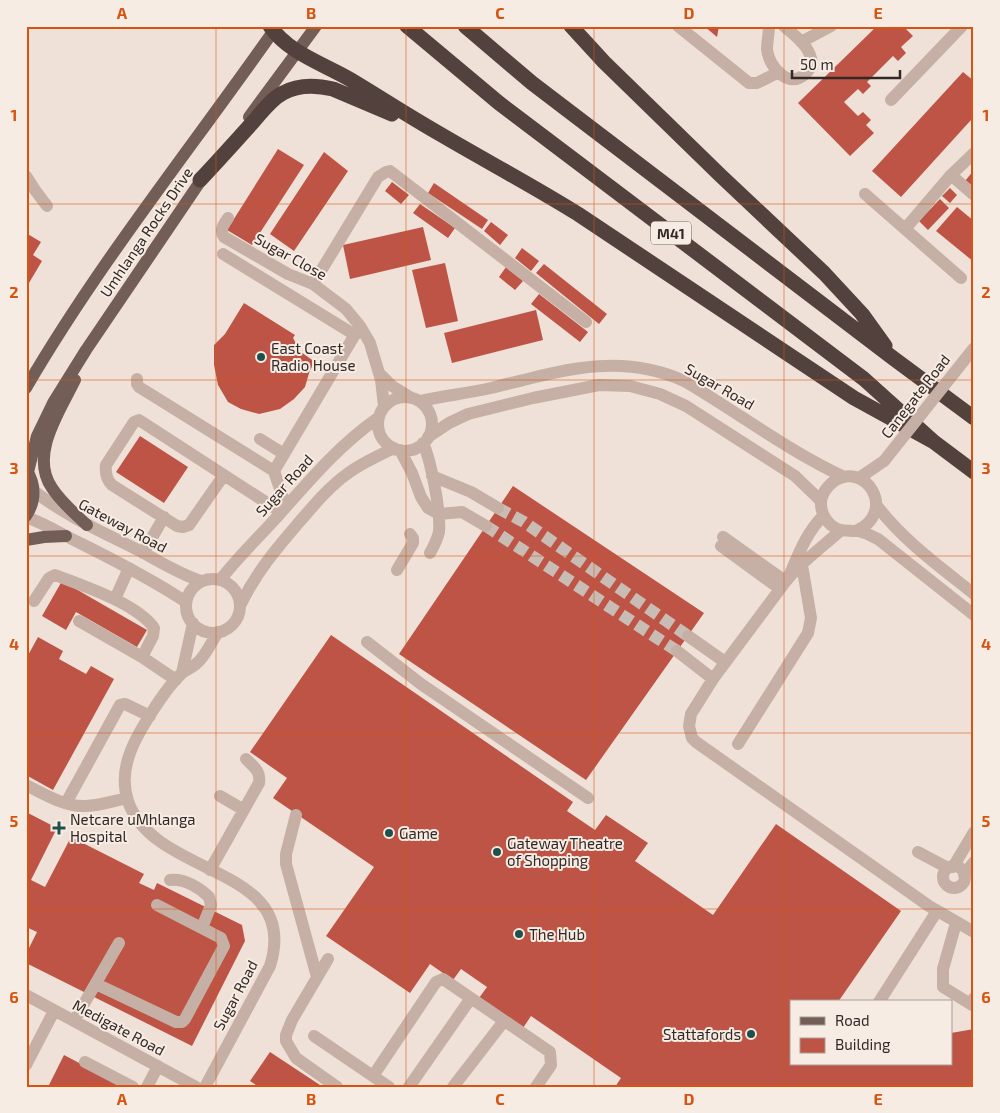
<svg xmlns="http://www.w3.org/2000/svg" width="1000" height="1113" font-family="'Exo 2',sans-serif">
<rect width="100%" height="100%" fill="#efe1d8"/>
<path fill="#be5446" d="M704,26H719L717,37Z
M877,26H903L913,36L901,47L906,53L898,61L893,56L867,82L871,86L863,94L858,89L844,102L858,116L863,112L871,120L866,125L874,133L850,156L798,103Z
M963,72L974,81V123L971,120L901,197L872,171Z
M278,149L304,165L252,245L227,230Z
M324,152L348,171L294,251L270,234Z
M974,170V188L965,181Z
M392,182L409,195L401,204L385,191Z
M434,183L488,220L482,229L428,193Z
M950,188L957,195L950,203L942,196Z
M940,199L949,208L928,230L919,221Z
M420,204L455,228L448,238L413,213Z
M957,207L974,221V262L936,231Z
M491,222L508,235L500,245L484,231Z
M423,227L431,260L350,279L343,245Z
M26,233L41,242L33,255L42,261L26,288Z
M522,248L539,261L531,271L515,258Z
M445,263L458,321L426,328L412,270Z
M544,264L607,314L599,324L536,273Z
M506,267L523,281L515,290L499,277Z
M539,294L588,332L580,342L531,304Z
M244,303L295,335L293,338L301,352L315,362L310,370L305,387L294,399L280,409L259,414L241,409L228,402L218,385L214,365V345L225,334Z
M536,310L543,340L452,363L444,333Z
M140,436L188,467L164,503L116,472Z
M513,486L704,613L586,780L399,654Z
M62,581L147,630L137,647L76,612L66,630L42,616Z
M331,635L573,802L567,811L595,830L606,815L648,843L635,861L713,915L776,824L901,911L838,1002H791V1064H951V1033L974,1029V1087H615L621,1078L531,1016L523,1028L479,998L487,987L461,969L453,980L430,964L410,993L326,936L374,867L273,798L287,778L250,752Z
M38,637L63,651L59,659L86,674L91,666L114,679L53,790L26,775V659Z
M26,812L57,828L31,880L45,887L71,837L144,874L139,883L154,890L157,883L242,925L245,941L192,1046L26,963V954L37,932L26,927Z
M270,1052L323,1087H259L250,1081Z
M64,1055L125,1087H48Z"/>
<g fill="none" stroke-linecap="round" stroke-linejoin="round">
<path stroke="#c9bcb4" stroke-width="12" stroke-dasharray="12 6" stroke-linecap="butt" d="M498,508L524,522L688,636
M486,526L677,651"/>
<path stroke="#c6b0a5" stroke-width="12" d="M678,26L749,83H757L779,72
M769,26C769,34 767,42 767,49C768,61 778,76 790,79C801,81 814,69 811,58C808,45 794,35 784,26
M801,42L831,26
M891,100L962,26
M951,175L974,153
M26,176L35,190L47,206
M865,194L905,229
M228,218C224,224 219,230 224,237L288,274L313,284L346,309L360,326L370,343L381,380L384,406
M223,254L355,335
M961,278L905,229L951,175L974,195
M313,284L378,177L386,172L390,171L586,322
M379,373L392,386L410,397
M137,379V384L139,387L274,471
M378 424a27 27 0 1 1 54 0a27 27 0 1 1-54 0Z
M420,401C444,396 468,393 491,388C557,372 618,351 684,381C697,388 710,397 723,405C762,430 801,457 844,477
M428,437L449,423L468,414L533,398L599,385L630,386L660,394L686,406L795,476L821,501
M260,439L284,454
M423,443C431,461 441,512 439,532C437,540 434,546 430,553
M400,450L412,473L421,497L428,508L439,514L462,512L486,526
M224,475L189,525L183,527L177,526L112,485C106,479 105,473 106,465L134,422L139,420L281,512
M432,476L471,492L498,508
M859,478L884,461
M34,491C67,517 105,533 142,552C162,563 180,574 201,581
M877,506C904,541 939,566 974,594
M286,507L274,471L360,326
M26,517C46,524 63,535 82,544C118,562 153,580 186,602
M840,531C820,549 796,566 780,589L713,679L691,714L689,726L692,738L696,742L929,906L974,932
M856,531C899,511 864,459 833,482C828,486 824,491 822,497C819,507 823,518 831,525C839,532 846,530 856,531C864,531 871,536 878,539L974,615
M723,537L785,581
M721,546L780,589
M143,553L164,517
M397,570L413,543V538L410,534
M790,574C799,553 807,532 823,516
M186 606a27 27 0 1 1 54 0a27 27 0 1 1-54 0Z
M221,579C238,557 258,538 277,517C308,482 339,445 378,418
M115,599L129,568
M34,601L49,578L55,575C83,586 136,603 154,628L153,636L142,657
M241,604C257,571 277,548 301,520C315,504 329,487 347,474C361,463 378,456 394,448
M79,621L142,657L176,680
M688,636L725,662
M367,642L421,684L588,798
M677,651L713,679
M182,673L193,623
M738,744L808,633L811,618L802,565
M26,785C44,794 65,807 85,806C99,806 113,801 127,798
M220,796L244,810
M66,803L120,705L125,704L150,716
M296,815L286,854V864L317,977
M918,852L948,868
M943 877a11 11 0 1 1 22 0a11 11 0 1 1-22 0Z
M953,867L974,832
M210,870L259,783C261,771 254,767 246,759
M964,875L974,862
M170,880C184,878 200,888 209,897L211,905L202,928
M956,923L943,969V987L972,1005L974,998
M328,959L292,1020L286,1035V1041L296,1058L337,1087
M96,984L176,1022H182L185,1019L224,946L221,938L157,905
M26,995L196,1087
M879,1002L937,911
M74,1021L119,943
M314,1036L389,1087
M85,1062L133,1087
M26,1065L54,1011
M373,1076L436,982L443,979L550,1052L551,1065L536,1087
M147,1087L158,1066
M205,1087L270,966C302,864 154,879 128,801C123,786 124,769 130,753C137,733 165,689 181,674C185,670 192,668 196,664C206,656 211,642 218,632
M409,1087L471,998
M453,1087L504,1021"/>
<path stroke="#735d57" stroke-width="12" d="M249,117L316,26
M75,380C60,411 29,455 52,488C61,502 74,513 87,525
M26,388C100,261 193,146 277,26
M26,469C36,484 36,501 26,516
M28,472L37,436L53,403L86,350L206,173
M26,540L44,537L66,536"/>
<path stroke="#53413d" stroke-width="15" d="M270,26C288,53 324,64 351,80C381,98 410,117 440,134C486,161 533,186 578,214L854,398L934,442
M407,26L499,103L864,379L934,442L974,472
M465,26L532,83L893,358L974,418
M571,26L604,62L720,175L824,273L862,314L885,346
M200,180C218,161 235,142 253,122C262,112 271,99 283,93C299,84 316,85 333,89L392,114"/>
<path stroke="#c6b0a5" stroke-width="12" d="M884,461L974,348"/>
</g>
<path fill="none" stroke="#d6540f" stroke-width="1" stroke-opacity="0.55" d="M216,26V1087M406,26V1087M594,26V1087M784,26V1087M26,204H974M26,380H974M26,556H974M26,733H974M26,909H974"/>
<g fill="#1e514d" stroke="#f7ece3" stroke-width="2">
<circle cx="261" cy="357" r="5"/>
<path d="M56.5 820.5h5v5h5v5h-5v5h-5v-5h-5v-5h5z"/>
<circle cx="389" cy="833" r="5"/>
<circle cx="497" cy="852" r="5"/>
<circle cx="519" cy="934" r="5"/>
<circle cx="751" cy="1034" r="5"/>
</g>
<g text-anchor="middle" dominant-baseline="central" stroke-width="4" stroke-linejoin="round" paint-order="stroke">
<rect fill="#f7ece3" stroke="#6d635f" stroke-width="1" x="651" y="221.5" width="40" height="23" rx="4"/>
<g font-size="14" font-weight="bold" fill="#322826">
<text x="671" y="233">M41</text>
</g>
<g font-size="15" fill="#322826" stroke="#f7ece3">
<text transform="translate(146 232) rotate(-56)">Umhlanga Rocks Drive</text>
<text transform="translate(291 256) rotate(29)">Sugar Close</text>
<text transform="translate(720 386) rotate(30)">Sugar Road</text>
<text transform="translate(915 396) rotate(-52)">Canegate Road</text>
<text transform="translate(284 485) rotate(-48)">Sugar Road</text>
<text transform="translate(123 525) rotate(28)">Gateway Road</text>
<text transform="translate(235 995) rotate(-62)">Sugar Road</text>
<text transform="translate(119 1027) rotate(28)">Medigate Road</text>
</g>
<g font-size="15" fill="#322826" stroke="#f7ece3" text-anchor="start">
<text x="271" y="348">East Coast<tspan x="271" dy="17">Radio House</tspan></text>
<text x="70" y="819">Netcare uMhlanga<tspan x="70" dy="17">Hospital</tspan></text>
<text x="399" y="833">Game</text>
<text x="507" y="843">Gateway Theatre<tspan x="507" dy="17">of Shopping</tspan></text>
<text x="529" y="934">The Hub</text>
<text x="741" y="1034" text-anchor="end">Stattafords</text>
</g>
</g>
<rect width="1000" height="1113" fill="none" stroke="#f7ece3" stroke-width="55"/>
<rect x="790" y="1000" width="162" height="65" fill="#f7ece3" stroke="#a89e97"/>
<rect x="800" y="1017" width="25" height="8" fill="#735d57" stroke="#a89e97"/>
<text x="835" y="1026" font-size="15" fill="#322826">Road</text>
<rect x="800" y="1038" width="25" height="15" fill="#be5446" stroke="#a89e97"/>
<text x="835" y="1050" font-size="15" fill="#322826">Building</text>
<path d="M792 70v8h108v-8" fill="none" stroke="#322826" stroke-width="2.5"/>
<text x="800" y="70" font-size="15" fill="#322826" stroke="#f7ece3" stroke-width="4" paint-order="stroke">50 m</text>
<rect x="28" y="28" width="944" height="1058" fill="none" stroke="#d6540f" stroke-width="2"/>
<g font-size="16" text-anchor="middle" font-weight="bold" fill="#d6540f">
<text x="122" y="19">A</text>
<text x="311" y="19">B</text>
<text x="500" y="19">C</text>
<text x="689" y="19">D</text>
<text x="878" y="19">E</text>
<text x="14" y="121">1</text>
<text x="986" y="121">1</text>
<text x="14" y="298">2</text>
<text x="986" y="298">2</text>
<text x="14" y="474">3</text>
<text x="986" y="474">3</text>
<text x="14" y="650">4</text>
<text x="986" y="650">4</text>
<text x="14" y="827">5</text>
<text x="986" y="827">5</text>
<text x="14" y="1003">6</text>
<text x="986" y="1003">6</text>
<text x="122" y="1105">A</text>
<text x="311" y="1105">B</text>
<text x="500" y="1105">C</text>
<text x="689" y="1105">D</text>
<text x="878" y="1105">E</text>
</g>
</svg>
